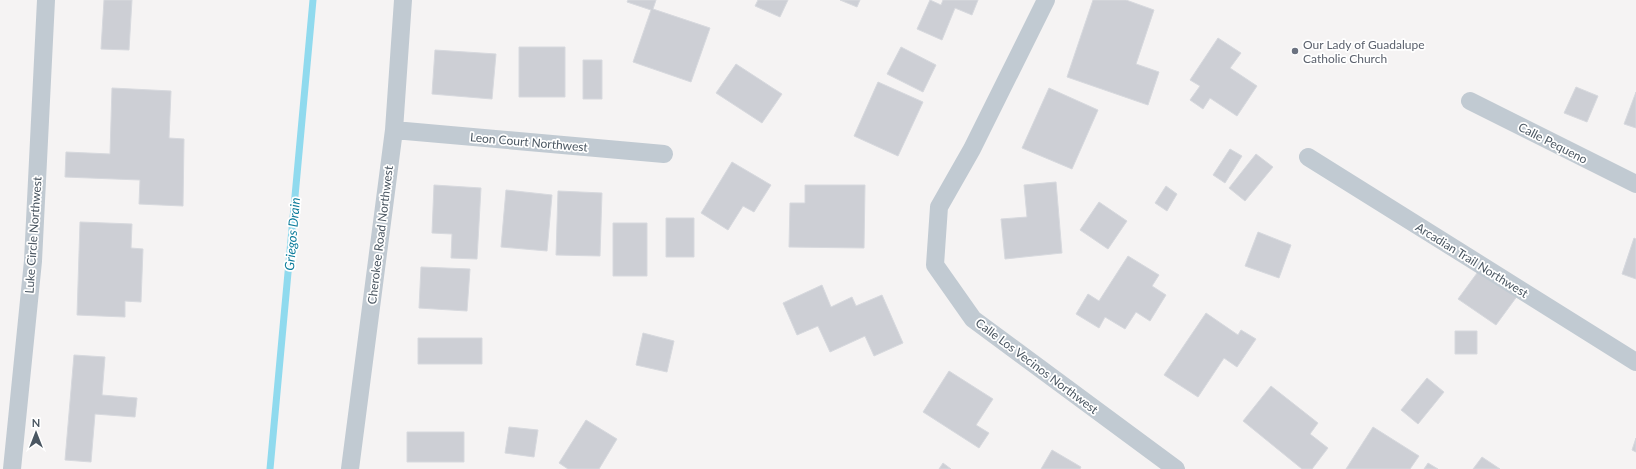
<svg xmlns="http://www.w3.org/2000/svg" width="1636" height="469" font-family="Lato,sans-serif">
<rect width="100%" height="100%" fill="#f5f3f3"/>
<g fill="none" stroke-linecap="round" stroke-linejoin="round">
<path stroke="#90daee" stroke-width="7" d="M270,469L313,0"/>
</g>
<path fill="#cdcfd5" stroke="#d7d9de" d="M104,0H132L129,50L101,49Z
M628,0H656L653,9L710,28L691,82L633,62L651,10L627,2Z
M758,0H788L780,17L755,6Z
M840,0H860L857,7Z
M930,0L941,5L943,0H978L972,15L955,8L942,40L917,29Z
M1093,0H1126L1154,10L1136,64L1159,72L1148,105L1067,77Z
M1218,38L1241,53L1230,68L1257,86L1237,116L1210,98L1203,109L1190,100L1200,86L1190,80Z
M519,47H565V97H519Z
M901,47L936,65L923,92L887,74Z
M435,50L496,54L492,99L432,94Z
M583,60H602V99H583Z
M736,64L782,94L762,123L716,93Z
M878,82L923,102L898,156L854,136Z
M1576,87L1598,96L1587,122L1564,113Z
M112,88L171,91L169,138L184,139L183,206L139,204L140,180L65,177L66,152L110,154Z
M1049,88L1098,110L1072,169L1022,148Z
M1636,92V128L1624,124Z
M1230,149L1242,156L1225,183L1213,175Z
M1256,154L1273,167L1245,201L1229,188Z
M732,162L771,185L754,212L743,206L728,230L701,213Z
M1056,182L1062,253L1005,259L1001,219L1027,217L1024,185Z
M434,185L481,188L477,259L451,258L452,234L432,233Z
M805,185H865L864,248L789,247L790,203H805Z
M1166,186L1177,194L1167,211L1155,203Z
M506,190L552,195L547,251L501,247Z
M558,191L602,193L600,256L556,255Z
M1099,202L1127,221L1108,249L1080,230Z
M666,218H694V257H666Z
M80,222L132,224L131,248L143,249L141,302L125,301V317L77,315Z
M613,223H647V276H613Z
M1258,232L1291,245L1279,278L1245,266Z
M1634,238L1636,239V279L1622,274Z
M1128,256L1159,275L1152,286L1166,295L1150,321L1136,312L1125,329L1105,317L1099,328L1076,314L1088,294L1099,301Z
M421,267L470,269L467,311L419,308Z
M1480,269L1518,295L1496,325L1458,299Z
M822,285L831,307L852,297L856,306L882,295L903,343L874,356L865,336L830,352L818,326L797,335L783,303Z
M1206,313L1238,335L1241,330L1256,339L1237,367L1224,358L1198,397L1164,375Z
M1455,331H1477V354H1455Z
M643,333L674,341L667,372L636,365Z
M418,338H482V364H418Z
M74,355L105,357L102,395L137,398L135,417L95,414L91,462L65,460Z
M949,371L993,399L976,425L989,433L979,448L923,412Z
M1427,378L1444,392L1418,424L1401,410Z
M1271,386L1318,423L1310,434L1328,448L1312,469H1302L1243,421Z
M586,420L617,439L599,469H568L559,463Z
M509,427L538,430L534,457L505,453Z
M1373,427L1419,456L1410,469H1346Z
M407,432H464V462H407Z
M1636,438V452L1632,450Z
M1052,450L1081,467L1080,469H1041Z
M1482,457L1500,469H1473Z
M943,463L951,469H939Z
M1428,463L1438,469H1424Z"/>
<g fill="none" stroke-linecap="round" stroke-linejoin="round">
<path stroke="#c1cad2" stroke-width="18" d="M1046,0L972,149L939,207L935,265L973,319L1176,469
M1470,101L1636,184
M394,130L664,154
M1308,157L1636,362
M12,469L33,261L46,0
M350,469L394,130L403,0"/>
</g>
<circle fill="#6b7280" stroke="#fff" stroke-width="1.5" cx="1295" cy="51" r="4"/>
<g text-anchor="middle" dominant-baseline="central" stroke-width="3.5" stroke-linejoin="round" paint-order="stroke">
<g font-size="12" fill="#5b616d" stroke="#fff" text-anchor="start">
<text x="1303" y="44">Our Lady of Guadalupe<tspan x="1303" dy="14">Catholic Church</tspan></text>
</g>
<g font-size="12" fill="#4a5661" stroke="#fff">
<text transform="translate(529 142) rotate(5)">Leon Court Northwest</text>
<text transform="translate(1553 143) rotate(27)">Calle Pequeno</text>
<text transform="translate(33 235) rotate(-86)">Luke Circle Northwest</text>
<text transform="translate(380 235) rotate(-83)">Cherokee Road Northwest</text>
<text transform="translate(1472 260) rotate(32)">Arcadian Trail Northwest</text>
<text transform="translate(1037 366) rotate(37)">Calle Los Vecinos Northwest</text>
</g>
<g font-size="13" font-style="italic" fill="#0c7c9b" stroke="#fff">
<text transform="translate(292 234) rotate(-85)">Griegos Drain</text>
</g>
</g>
<g transform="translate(36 433)" stroke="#ffffff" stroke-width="3" paint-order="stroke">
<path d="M0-3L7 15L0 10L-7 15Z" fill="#4a5661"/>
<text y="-6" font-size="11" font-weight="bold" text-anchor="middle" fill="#4a5661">N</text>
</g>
</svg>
